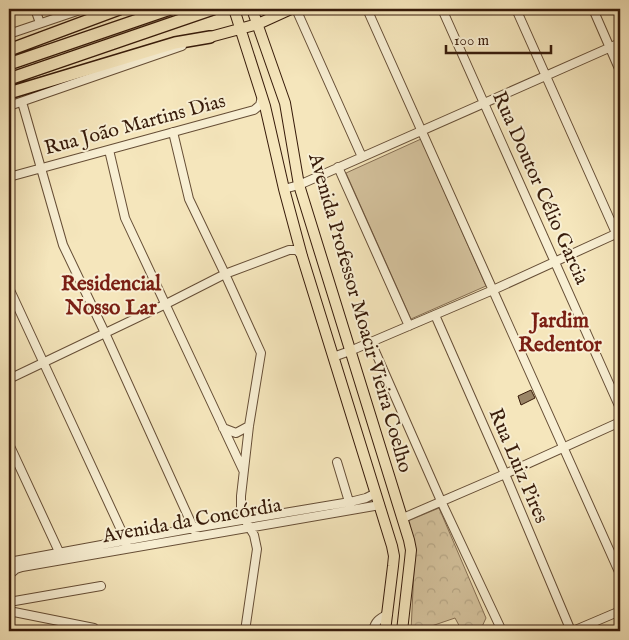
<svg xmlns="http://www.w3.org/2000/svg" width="629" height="640" font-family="'IM FELL English',serif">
<defs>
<pattern id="forest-crowns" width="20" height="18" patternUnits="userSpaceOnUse" patternTransform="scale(1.25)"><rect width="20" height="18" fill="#d5c39e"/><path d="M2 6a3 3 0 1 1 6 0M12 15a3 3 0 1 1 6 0" fill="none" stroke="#b7a787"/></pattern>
</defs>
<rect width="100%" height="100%" fill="#f5e6bc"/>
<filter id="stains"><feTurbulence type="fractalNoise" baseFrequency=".004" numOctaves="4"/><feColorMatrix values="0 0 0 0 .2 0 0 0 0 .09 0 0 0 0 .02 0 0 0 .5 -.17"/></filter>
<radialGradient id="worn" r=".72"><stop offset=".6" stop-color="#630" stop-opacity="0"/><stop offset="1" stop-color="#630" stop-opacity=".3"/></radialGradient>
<path fill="url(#forest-crowns)" stroke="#866f54" d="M439,508L486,618L480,631H462L455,618L417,631H411L415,548L408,521Z"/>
<path fill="#d5c39e" stroke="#866f54" d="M421,139L486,286L411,319L346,173Z"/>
<path fill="#9a8567" stroke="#371b0a" d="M531,390L535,398L521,405L518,396Z"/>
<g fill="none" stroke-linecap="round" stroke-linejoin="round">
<defs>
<path id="minor" d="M35,9L40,23
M296,9L362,157
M367,9L620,574
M442,9L620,408
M516,9L620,242
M593,9L620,71
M9,34L83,9
M22,102L63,245L105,333L197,536
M9,106L182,46
M173,132L189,199L225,274L261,353L249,426L241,496V512L245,520L254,535L257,549L245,631
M109,150L125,218L243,470
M338,167L409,326
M9,177L254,110L260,105L262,97
M284,189L299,185L620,43
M9,288L128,545
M435,315L505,474L571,631
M371,342L441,501L502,631
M333,357L350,351L493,290L620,232
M9,379L166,304L225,274L289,250H297L301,255
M223,428L236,433L249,426
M9,444L61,556
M337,462L350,505
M403,518L505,474L620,422
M9,562L194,528L350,502L366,498L376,493
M9,575L16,569L22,567L380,505
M9,602L101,586
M9,611L94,628
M373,631C375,621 379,619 388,614
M573,631L620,611"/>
<path id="major" d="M234,9L265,106L284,189L302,256L392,546L394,556L393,566L385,631
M252,9L285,103L299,185L409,540L411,550L410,560L402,631
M210,37L258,24L291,9"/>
<path id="highway" d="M9,50L119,9
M9,64L170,9
M9,79L213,9
M9,93L175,43L210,37"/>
</defs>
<use href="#minor" stroke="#664e36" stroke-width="10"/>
<use href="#major" stroke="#371b0a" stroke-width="12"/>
<use href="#highway" stroke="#371b0a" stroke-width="14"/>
<use href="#minor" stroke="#f8efd3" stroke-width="8"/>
<use href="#major" stroke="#f5e6bc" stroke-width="10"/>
<use href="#highway" stroke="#f5e6bc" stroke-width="11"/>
</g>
<g text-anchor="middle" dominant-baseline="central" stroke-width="4" stroke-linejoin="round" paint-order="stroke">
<g font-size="20" fill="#371b0a" stroke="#f8efd3">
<text transform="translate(135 125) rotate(-15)">Rua João Martins Dias</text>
<text transform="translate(540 188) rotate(66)">Rua Doutor Célio Garcia</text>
<text transform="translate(360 313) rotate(74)">Avenida Professor Moacir Vieira Coelho</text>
<text transform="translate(518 466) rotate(67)">Rua Luiz Pires</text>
<text transform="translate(192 521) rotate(-10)">Avenida da Concórdia</text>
</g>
<g font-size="21" font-weight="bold" fill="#7a1f14" stroke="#f8efd3">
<text x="111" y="284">Residencial<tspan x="111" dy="24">Nosso Lar</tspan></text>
<text x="560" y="321">Jardim<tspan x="560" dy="24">Redentor</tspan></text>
</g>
</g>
<rect width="629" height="640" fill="none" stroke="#f5e6bc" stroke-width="30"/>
<rect x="10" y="10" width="609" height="620" fill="none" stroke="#371b0a" stroke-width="2.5"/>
<rect x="15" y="15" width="599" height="610" fill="none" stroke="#371b0a"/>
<path d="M446 45v8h105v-8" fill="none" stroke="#371b0a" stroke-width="2.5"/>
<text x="454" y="45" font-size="15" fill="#371b0a" stroke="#f8efd3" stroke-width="4" paint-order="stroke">100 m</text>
<rect width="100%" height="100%" filter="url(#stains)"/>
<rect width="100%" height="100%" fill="url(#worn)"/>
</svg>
